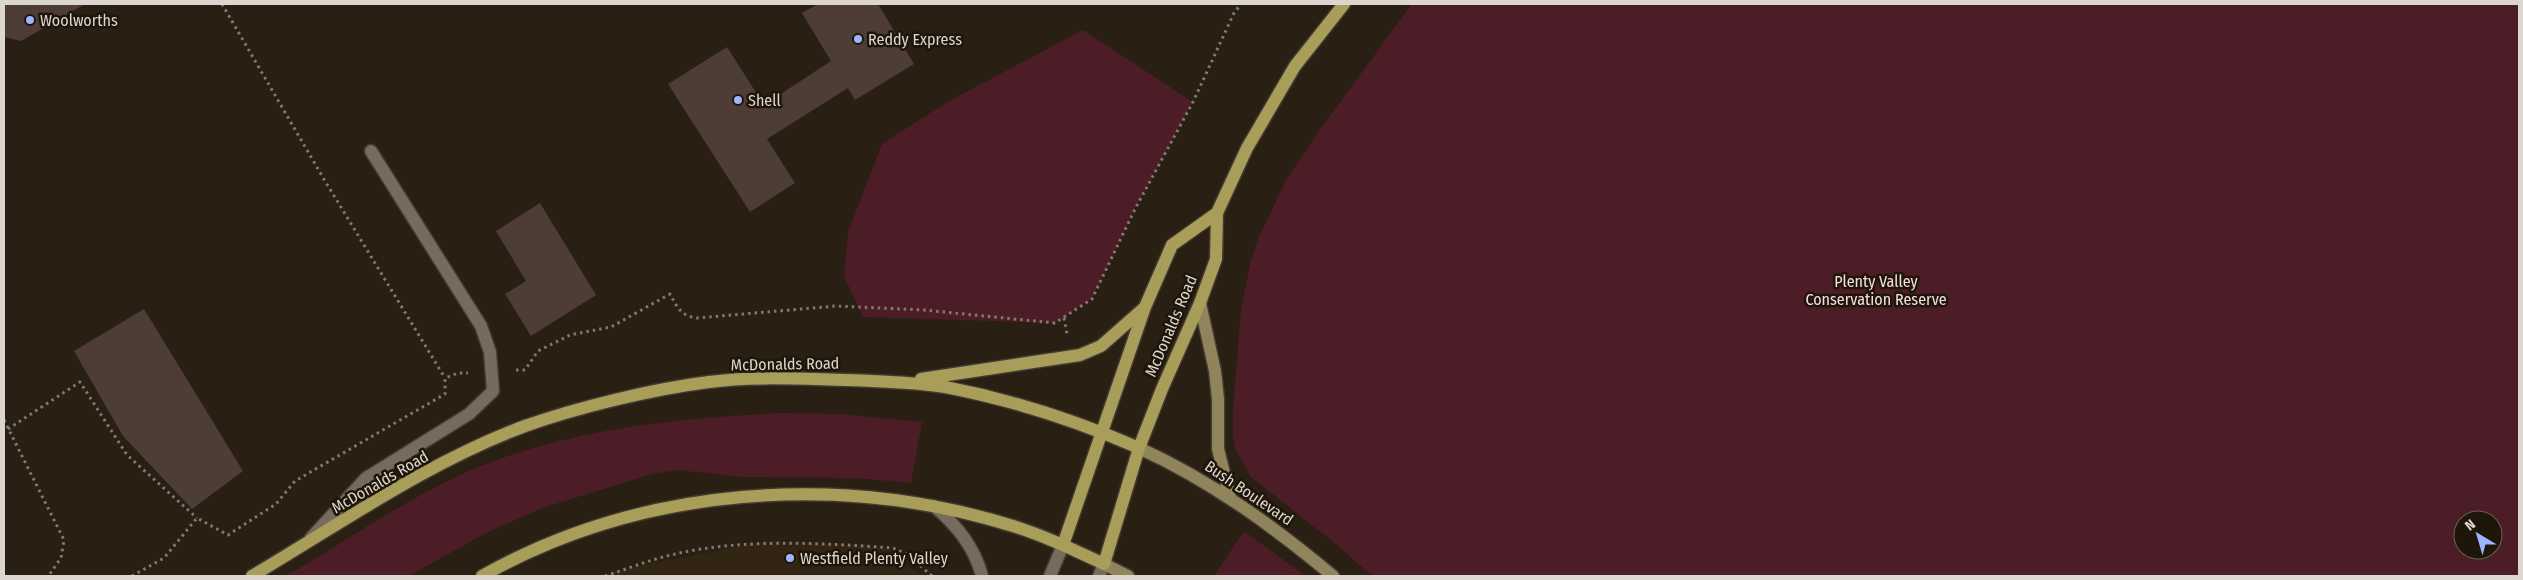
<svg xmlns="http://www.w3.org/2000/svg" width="2523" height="580" font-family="'Fira Sans Condensed',sans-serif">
<rect width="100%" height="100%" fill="#291f13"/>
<path fill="#322513" d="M766,541L883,546L922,576H601L620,570Z"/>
<path fill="#4d1d27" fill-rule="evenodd" d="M1412,4H2519V576H1372L1336,544L1251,477L1236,451L1233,438V409L1241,310L1250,264L1258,239L1286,180L1321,128ZM2463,520H2493V550H2463Z
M1083,30L1193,102L1135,209L1092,299L1055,323L863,317L844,276L848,232L882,144L949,101Z
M781,413L840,414L922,422L911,483L855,478L743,477L677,470L652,474L542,508L486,533L409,576H286C348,540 414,493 481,466C576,428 680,418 781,413Z
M1244,531L1304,575L1306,576H1214Z"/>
<path fill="#4e3d37" d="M4,4H85L21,41L4,37Z
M818,4H878L914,64L855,100L848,88L767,139L795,183L750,212L668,84L727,47L764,105L831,61L802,13Z
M540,203L596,295L531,336L505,294L526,281L496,231Z
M144,309L243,471L192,509L123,436L74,351Z"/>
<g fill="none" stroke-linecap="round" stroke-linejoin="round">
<defs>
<path id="lane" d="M311,538L366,478L469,414L493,391L490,352L481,326L371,151"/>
<path id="street" d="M934,506C957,526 974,546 982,576
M1050,576L1063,545
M1099,576L1104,564"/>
<path id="secondary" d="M1200,303L1215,371L1218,399V449L1230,497
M1139,448C1211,481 1273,526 1333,576
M1104,564L1128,576"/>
<path id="primary" d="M921,379L1080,355L1101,346L1143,309
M1063,545L1145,307L1172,245L1217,213
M252,576C340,524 428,462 525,426C579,407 653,389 709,382C753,376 802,379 846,380C880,381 913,382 945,387C1013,400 1077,421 1139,448
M482,576C642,486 839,472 1013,526C1045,536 1074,550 1104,564L1139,448L1162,389L1200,303L1216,259L1217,213L1247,148L1295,66L1344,4"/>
</defs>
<use href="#lane" stroke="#423a32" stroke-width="15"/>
<use href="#street" stroke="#423a32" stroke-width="15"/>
<use href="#secondary" stroke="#423a32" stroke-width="15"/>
<use href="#primary" stroke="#423a32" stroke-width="15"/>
<path stroke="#827a70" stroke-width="3" stroke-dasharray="2.5 4" stroke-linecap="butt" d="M222,4L325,181L445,378
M1064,318L1067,334
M516,370H525L538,351L570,335L611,327L670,294C677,307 681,316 697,318L836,306L924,310L1055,323L1064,317L1092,299L1135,209L1193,102L1234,13L1241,4
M4,420L64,540L61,558L49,575
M8,429L80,382L127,455L197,518
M132,576L164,558L197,518L228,535L276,504L295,481L445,394V378L458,373H468
M605,576C627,569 649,560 671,555C741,538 822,543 893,548L907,554L932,576"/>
<use href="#lane" stroke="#776b5d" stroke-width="12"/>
<use href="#street" stroke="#776b5d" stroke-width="12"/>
<use href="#secondary" stroke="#8f845b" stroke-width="12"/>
<use href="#primary" stroke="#a89e59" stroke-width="12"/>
</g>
<g fill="#a0b3fd" stroke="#1f160a" stroke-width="2">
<circle cx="30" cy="20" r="5"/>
<circle cx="858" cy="39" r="5"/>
<circle cx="738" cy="100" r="5"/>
<circle cx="790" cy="558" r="5"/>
</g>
<g text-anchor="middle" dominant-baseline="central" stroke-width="5" stroke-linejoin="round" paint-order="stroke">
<g font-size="16" fill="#dcd6ce" stroke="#1f160a" text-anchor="start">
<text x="40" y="20">Woolworths</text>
<text x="868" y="39">Reddy Express</text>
<text x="748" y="100">Shell</text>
<text x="800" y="558">Westfield Plenty Valley</text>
</g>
<g font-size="16" fill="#f7dde0" stroke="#1f160a">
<text x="1876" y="281">Plenty Valley<tspan x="1876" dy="18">Conservation Reserve</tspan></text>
</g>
<g font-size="16" fill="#dcd6ce" stroke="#1f160a">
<text transform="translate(1171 326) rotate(-67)">McDonalds Road</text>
<text transform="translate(785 364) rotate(-1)">McDonalds Road</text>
<text transform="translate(380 482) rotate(-30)">McDonalds Road</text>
<text transform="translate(1249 493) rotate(34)">Bush Boulevard</text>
</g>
</g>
<rect width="2523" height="580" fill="none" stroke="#dcd6ce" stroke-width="10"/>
<g transform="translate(2478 535) rotate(322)"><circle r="24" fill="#1f160a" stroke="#6b6358"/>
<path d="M0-4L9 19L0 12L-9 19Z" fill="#a0b3fd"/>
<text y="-8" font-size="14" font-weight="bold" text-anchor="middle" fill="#dcd6ce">N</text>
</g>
</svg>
